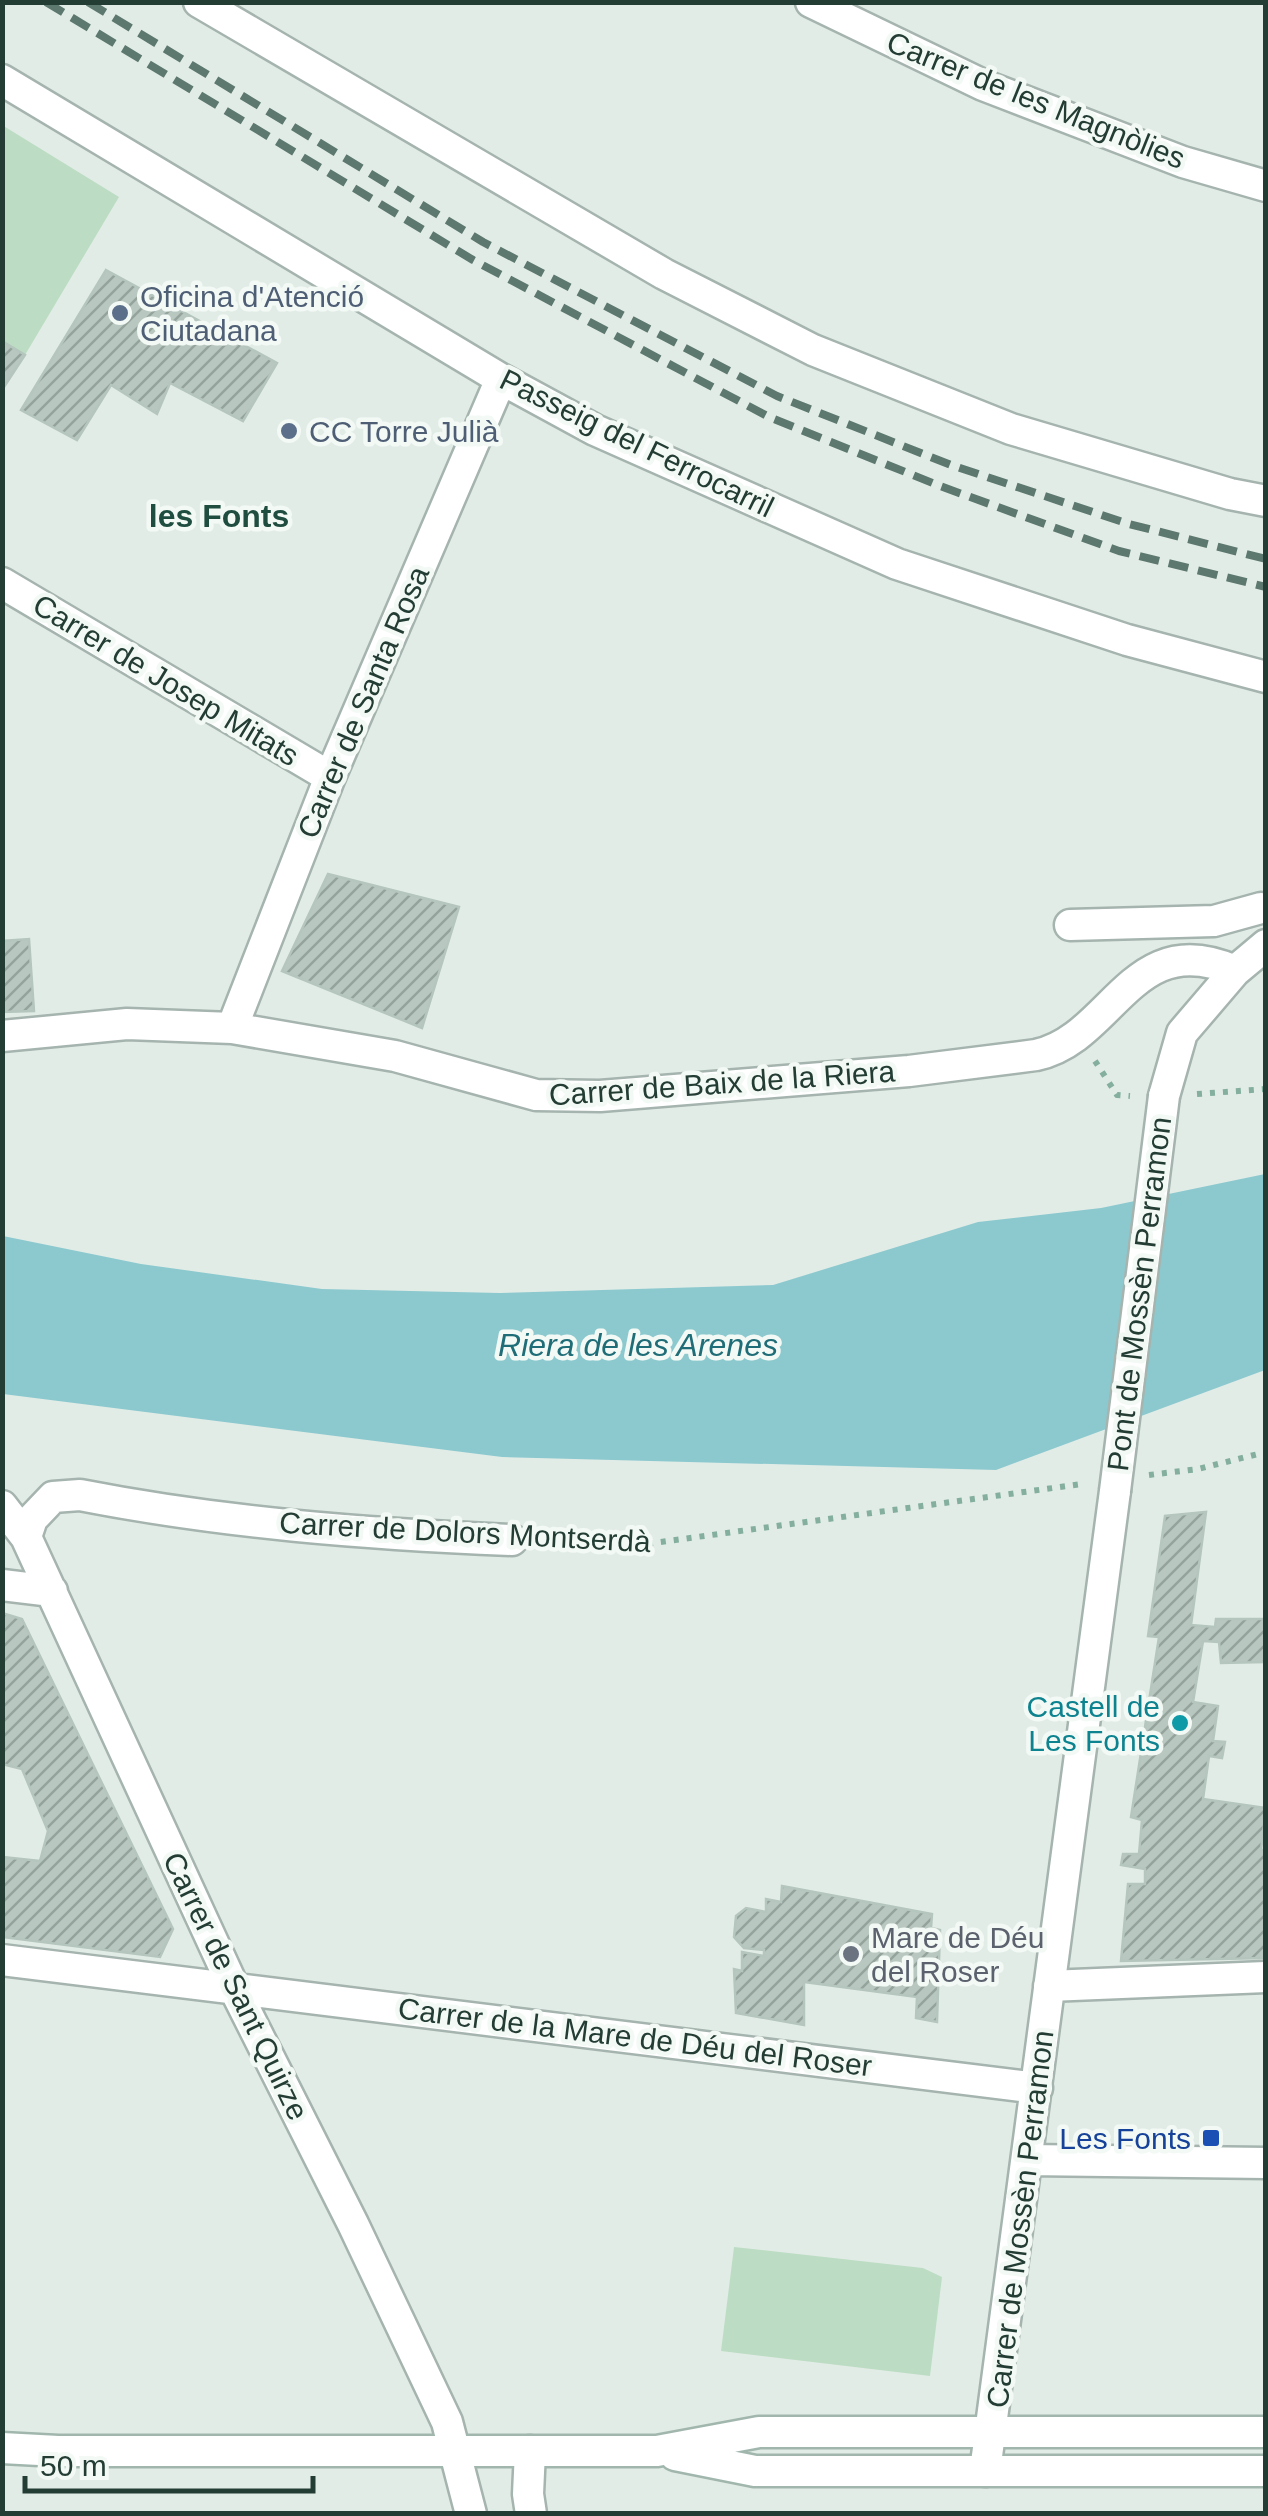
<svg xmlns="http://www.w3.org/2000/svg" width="1268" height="2516" font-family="Arial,sans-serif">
<defs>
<pattern id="building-hatch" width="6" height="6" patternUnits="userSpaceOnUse" patternTransform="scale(2.5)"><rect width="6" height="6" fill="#b8c7c0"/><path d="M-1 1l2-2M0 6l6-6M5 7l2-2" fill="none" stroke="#95a39d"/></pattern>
</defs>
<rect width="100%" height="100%" fill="#e2ece7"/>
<path fill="#bcddc3" d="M2,125L119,197L25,355L3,341Z
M734,2247L923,2268L942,2277L930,2376L721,2351Z"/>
<path fill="#8cc9cf" d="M1265,1174V1370L996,1470L502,1457L3,1394V1236L141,1264L322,1289L500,1293L773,1285L978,1222L1101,1208Z"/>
<path fill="url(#building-hatch)" stroke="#b5c6be" stroke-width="2.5" d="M106,270L277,363L243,421L170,383L157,414L111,385L77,440L21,410Z
M2,341L25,355L2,390Z
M328,874L459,907L422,1028L282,971Z
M29,939L34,1011L2,1012V941Z
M1206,1512L1191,1625L1215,1627L1216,1619H1266V1662L1221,1663L1219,1642L1203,1641L1193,1702L1218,1706L1213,1741L1225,1742L1222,1758L1209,1756L1203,1799L1266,1808L1261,1850H1266V1958L1121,1961L1128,1884H1145V1869L1121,1865L1123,1854H1139L1142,1820L1131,1817L1159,1637L1148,1636L1165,1516Z
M2,1613L22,1619L173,1929L160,1957L2,1937V1857L40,1861L48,1831L22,1769L2,1764Z
M782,1886L932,1914L931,1928L940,1930L937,2022L916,2018L917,1997L804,1982V2025L736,2013L734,1969L742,1971V1952L764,1956V1950L744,1948L734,1937L736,1916L746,1908L766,1912V1899L781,1902Z"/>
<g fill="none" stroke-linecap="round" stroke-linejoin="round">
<defs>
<path id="street" d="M199,2L664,274L813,350L1011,429L1230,494L1266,501
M811,2L983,85L1183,162L1266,186
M2,80L501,379L595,430L897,564L1127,640L1266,677
M2,583L330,777
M1070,925L1214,921L1261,908
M232,1028L330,777L501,379
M2,1036L127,1024L232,1028L395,1056L536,1095L600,1096L909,1071L1036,1055C1113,1039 1132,925 1235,971
M1164,1096L1182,1033L1235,971L1266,945
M2,1506L26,1537
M2,1585L52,1591
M2,1960L1037,2088
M1049,1986L1266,1977
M1027,2160L1266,2163
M530,2451L528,2494L531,2514
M985,2471L1115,1491
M471,2514L447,2422L353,2224L233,1986L26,1537L32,1519L53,1497L80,1495C223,1523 366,1534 512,1540"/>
<path id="secondary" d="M2,2448L58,2451H657L759,2432H1266
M675,2455L755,2471H1266"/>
</defs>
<use href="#street" stroke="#a5b4ae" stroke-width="35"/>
<use href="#secondary" stroke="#a1b7ae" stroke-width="35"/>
<path stroke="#84af9f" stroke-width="6" stroke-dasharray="5 8" stroke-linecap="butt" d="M1095,1061L1117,1095L1130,1096
M1197,1094L1266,1089
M1149,1475L1198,1469L1266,1452
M544,1541L646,1544L1082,1484"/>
<use href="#street" stroke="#fff" stroke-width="30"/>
<use href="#secondary" stroke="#fff" stroke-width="30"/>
<path stroke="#5d786f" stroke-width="8" stroke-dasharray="20 10" stroke-linecap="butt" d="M46,2L473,260L769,417L940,486L1119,551L1266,587
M88,2L483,242L777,396L951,465L1129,524L1266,559"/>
<defs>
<path id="street-bridge" d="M1115,1491L1164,1096"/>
</defs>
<use href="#street-bridge" stroke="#a5b4ae" stroke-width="35" stroke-linecap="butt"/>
<use href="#street-bridge" stroke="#fff" stroke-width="30"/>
</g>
<g fill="#5c6f8a" stroke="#f3f9f5" stroke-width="4">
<circle cx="120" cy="313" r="10"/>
<circle cx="289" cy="431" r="10"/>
</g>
<circle fill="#0f9aa8" stroke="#f3f9f5" stroke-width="4" cx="1180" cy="1723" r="10"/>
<circle fill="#6b7280" stroke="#f3f9f5" stroke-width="4" cx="851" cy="1954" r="10"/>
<rect fill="#1a4fb4" stroke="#f3f9f5" stroke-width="4" x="1201" y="2128" width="20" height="20" rx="5"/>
<g text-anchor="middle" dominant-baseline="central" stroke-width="9" stroke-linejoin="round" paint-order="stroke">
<g font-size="30" fill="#233d34" stroke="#f3f9f5">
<text transform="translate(1036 100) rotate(22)">Carrer de les Magnòlies</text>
<text transform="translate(637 443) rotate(26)">Passeig del Ferrocarril</text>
<text transform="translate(166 680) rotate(31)">Carrer de Josep Mitats</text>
<text transform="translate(363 702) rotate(-67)">Carrer de Santa Rosa</text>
<text transform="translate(722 1083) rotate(-4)">Carrer de Baix de la Riera</text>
<text transform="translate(1139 1294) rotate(-83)">Pont de Mossèn Perramon</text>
<text transform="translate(465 1532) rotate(3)">Carrer de Dolors Montserdà</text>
<text transform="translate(236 1986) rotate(64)">Carrer de Sant Quirze</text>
<text transform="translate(635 2037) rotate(7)">Carrer de la Mare de Déu del Roser</text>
<text transform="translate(1020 2219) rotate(-83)">Carrer de Mossèn Perramon</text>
</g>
<g font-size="30" fill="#4e5e75" stroke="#f3f9f5" text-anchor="start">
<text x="140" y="296">Oficina d'Atenció<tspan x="140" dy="34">Ciutadana</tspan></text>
<text x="309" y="431">CC Torre Julià</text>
</g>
<g font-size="30" fill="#0d838f" stroke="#f3f9f5" text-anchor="end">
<text x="1160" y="1706">Castell de<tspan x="1160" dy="34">Les Fonts</tspan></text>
</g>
<g font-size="30" fill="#5b616d" stroke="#f3f9f5" text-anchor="start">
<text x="871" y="1937">Mare de Déu<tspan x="871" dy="34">del Roser</tspan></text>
</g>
<g font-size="30" fill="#164399" stroke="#f3f9f5" text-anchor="end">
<text x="1191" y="2138">Les Fonts</text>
</g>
<g font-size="32" font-weight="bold" fill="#1f4e40" stroke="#f3f9f5">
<text x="219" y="516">les Fonts</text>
</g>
<g font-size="32" font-style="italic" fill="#1f6d77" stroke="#f3f9f5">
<text x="638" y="1345">Riera de les Arenes</text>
</g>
</g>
<rect width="1268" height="2516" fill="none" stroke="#233d34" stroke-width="10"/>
<path d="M25 2476v15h288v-15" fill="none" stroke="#233d34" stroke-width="5"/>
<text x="40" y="2476" font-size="30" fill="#233d34" stroke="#f3f9f5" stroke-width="8" paint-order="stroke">50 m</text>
</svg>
